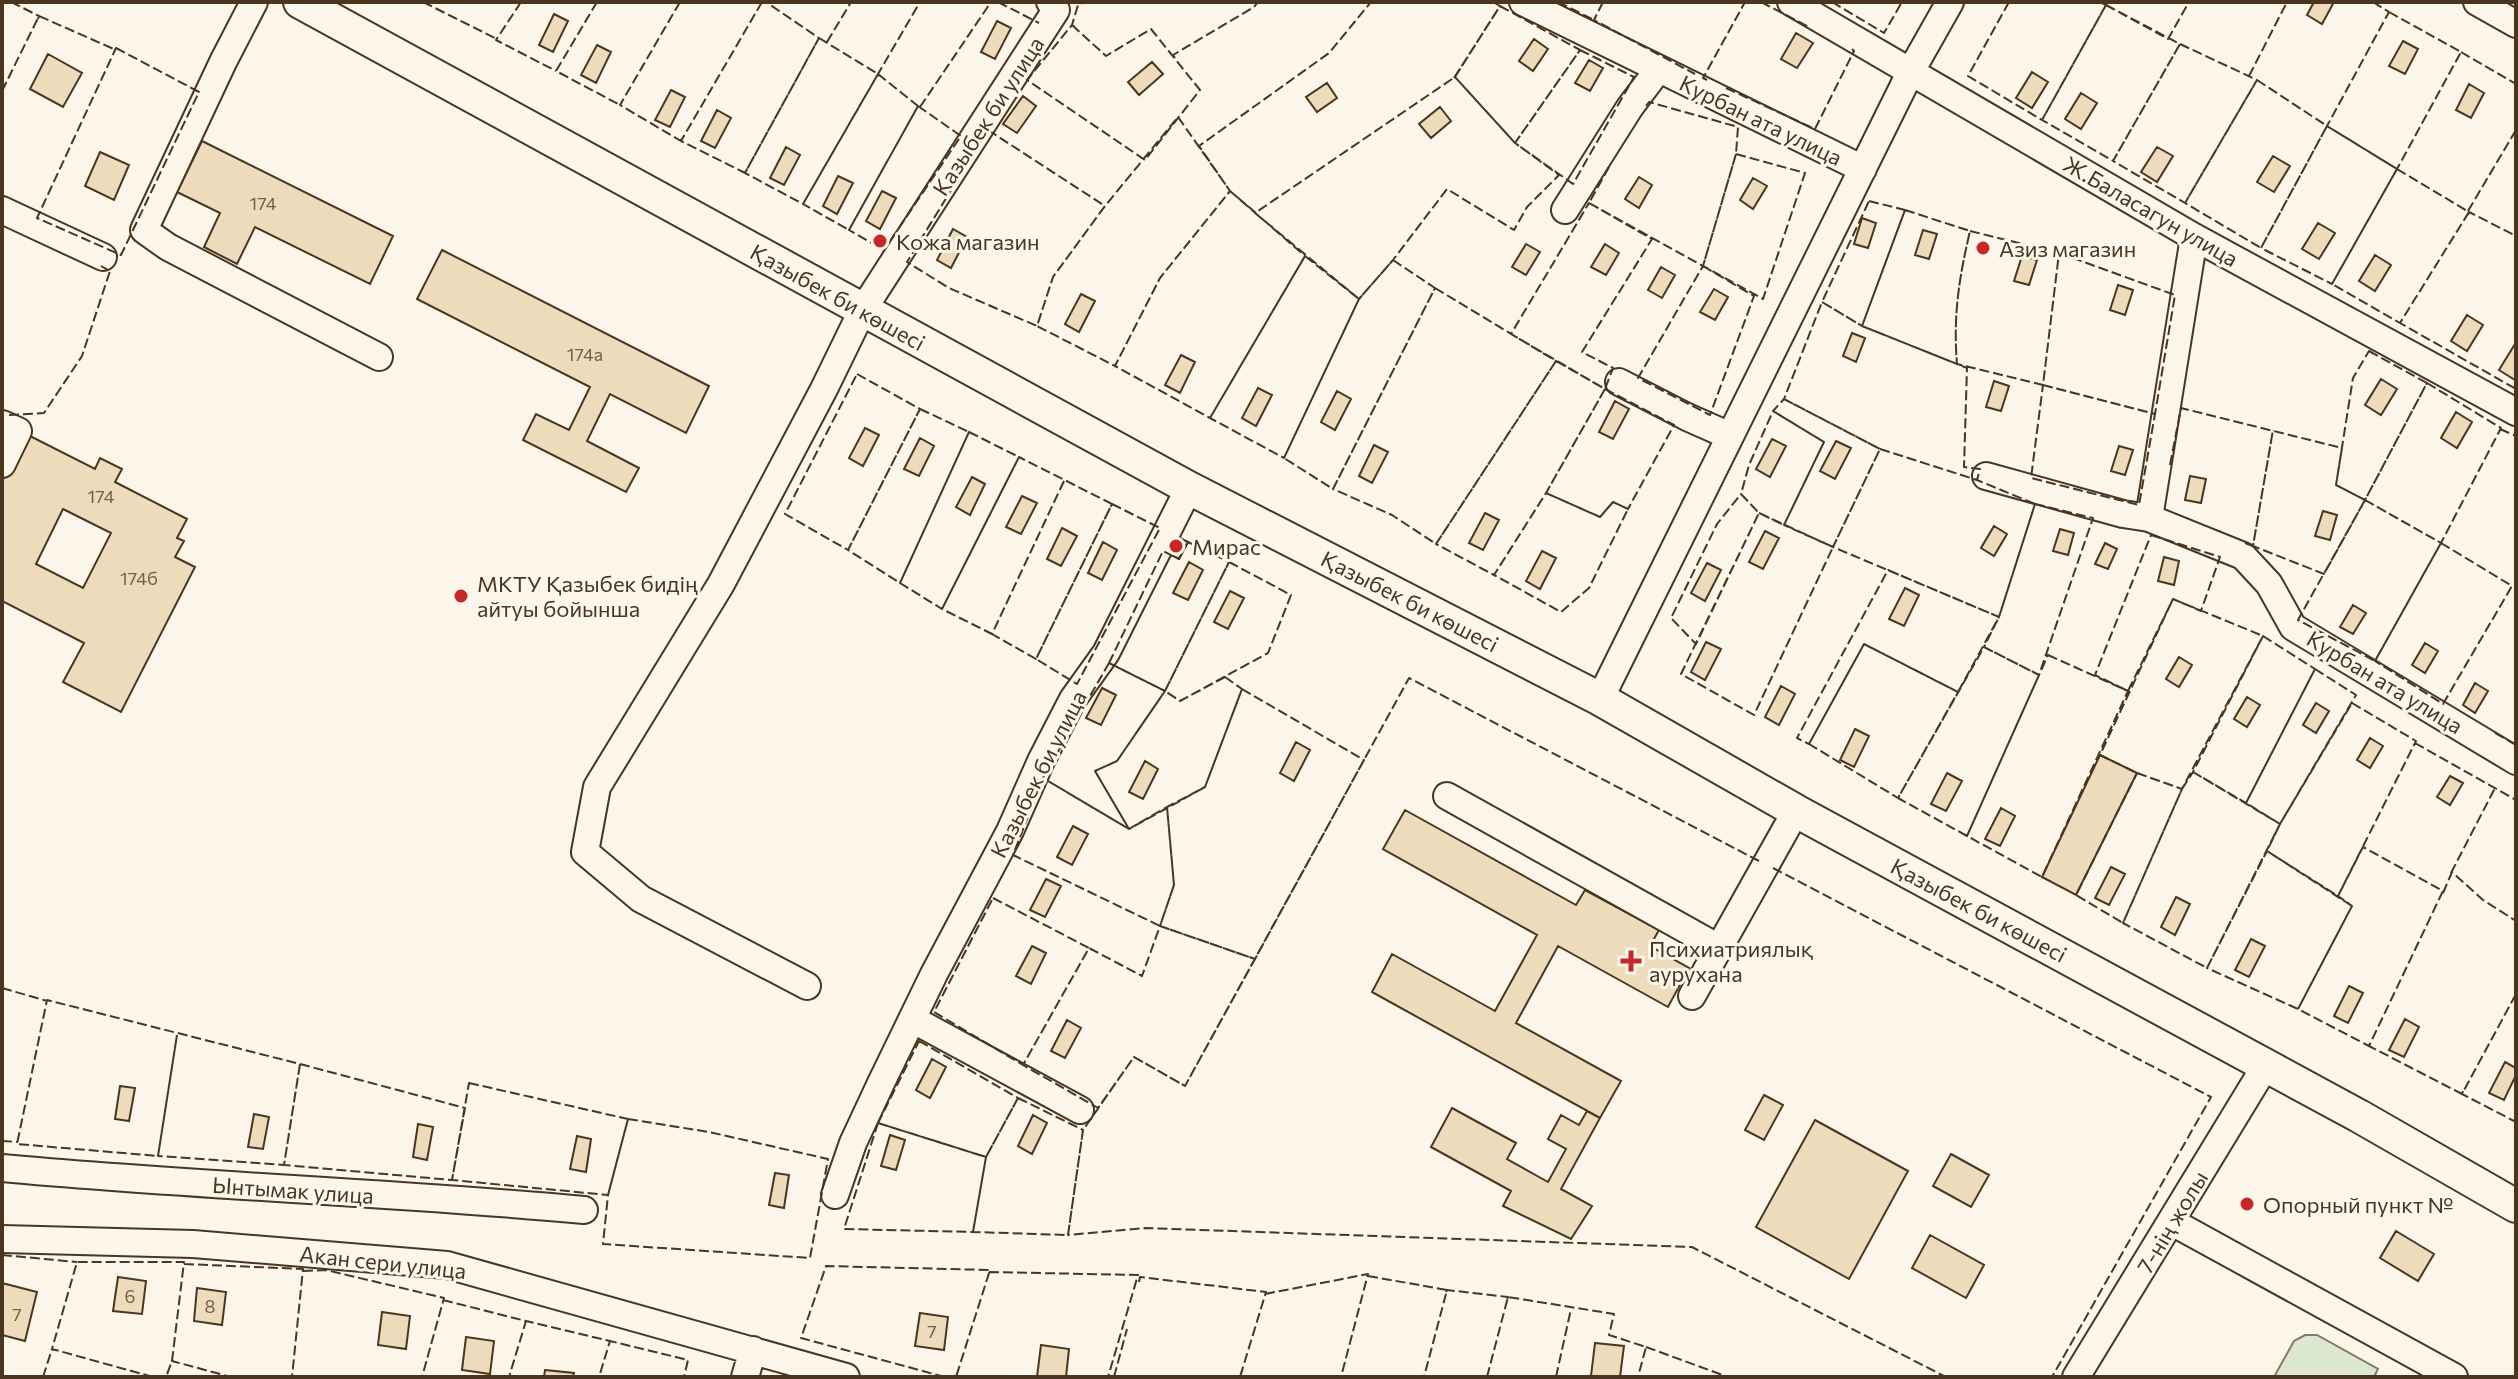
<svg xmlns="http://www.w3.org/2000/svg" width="2518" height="1379" font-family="Commissioner,sans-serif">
<rect width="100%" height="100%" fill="#fbf6e9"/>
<path fill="#dce7d0" stroke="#887966" stroke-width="2" d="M2305,1335H2317L2378,1369L2374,1377H2274L2294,1341Z"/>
<path fill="#ecdcbc" stroke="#4a3520" stroke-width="2" fill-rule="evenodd" d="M2314,2H2334L2322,24L2307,15Z
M554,14L568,21L553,52L539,45Z
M997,21L1011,28L995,59L981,52Z
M1796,33L1813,43L1797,68L1781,59Z
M1534,39L1548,49L1533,71L1519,61Z
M2403,41L2418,49L2405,74L2389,66Z
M597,45L611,52L596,83L581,75Z
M48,54L82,73L63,107L30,89Z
M1589,60L1603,68L1590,91L1575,83Z
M1152,62L1163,74L1139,95L1128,82Z
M2032,72L2048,82L2032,108L2016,98Z
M1327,83L1337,98L1317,112L1306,97Z
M2469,84L2484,93L2471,118L2456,110Z
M671,90L685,97L670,127L655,120Z
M2081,93L2097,103L2081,129L2065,119Z
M1023,96L1036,106L1017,133L1003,124Z
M1440,107L1451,121L1431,138L1419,124Z
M717,110L731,118L715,148L701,141Z
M202,141L393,236L370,284L255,227L237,264L204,247L220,213L177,192Z
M786,147L800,155L784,185L770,178Z
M2157,147L2173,156L2157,182L2141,172Z
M100,152L129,165L114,200L85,186Z
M2273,156L2290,166L2274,192L2257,182Z
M838,176L853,183L837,214L823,206Z
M1639,177L1652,185L1639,208L1625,199Z
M1753,178L1767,186L1753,209L1740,200Z
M882,191L896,198L880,229L866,221Z
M1862,218L1876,223L1868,248L1854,244Z
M2318,223L2335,233L2319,259L2302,249Z
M953,229L967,237L951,268L937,260Z
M1923,230L1937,234L1929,259L1915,255Z
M1526,244L1540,252L1526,275L1512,267Z
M1605,244L1619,253L1606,275L1591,267Z
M442,250L709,386L686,433L610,394L587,441L639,468L626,492L523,440L536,414L569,430L590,387L417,299Z
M2375,255L2391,265L2375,291L2359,281Z
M2022,256L2037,260L2029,285L2014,281Z
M1661,267L1675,275L1662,298L1648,290Z
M2118,285L2133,290L2125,315L2110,310Z
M1714,289L1728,297L1715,320L1700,312Z
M1081,294L1095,301L1079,332L1065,324Z
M2467,315L2483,325L2467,351L2451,341Z
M1852,333L1865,338L1856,362L1843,356Z
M2515,344H2516L2515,380L2499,370Z
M1181,355L1195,362L1180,393L1165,385Z
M2381,379L2397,389L2381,415L2365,405Z
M1994,381L2009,386L2001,411L1986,407Z
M1258,388L1272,395L1256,426L1242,418Z
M1337,391L1351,399L1335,430L1321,422Z
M1615,401L1629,409L1613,439L1599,432Z
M2456,412L2472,422L2457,448L2441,438Z
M865,428L879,435L863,466L849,458Z
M24,433L95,469L100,458L122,469L115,482L187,519L177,538L184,541L175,557L195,567L121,712L63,682L84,643L2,601V475ZM63,509L111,533L83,588L36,564Z
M920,438L934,446L919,476L904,469Z
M1772,439L1786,446L1770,477L1756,469Z
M1836,441L1851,448L1835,479L1820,471Z
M1374,445L1388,452L1372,483L1359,476Z
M2119,446L2133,450L2125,475L2111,471Z
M2190,476L2206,479L2201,503L2185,500Z
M972,477L985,484L970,515L956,507Z
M1022,496L1037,503L1021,534L1006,527Z
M2323,511L2337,515L2330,540L2315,536Z
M1485,513L1499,520L1483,550L1469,543Z
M1994,526L2007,534L1994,556L1981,548Z
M1062,528L1077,536L1061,566L1047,559Z
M2060,529L2074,533L2068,555L2053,551Z
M1765,531L1779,538L1763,569L1749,562Z
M1172,534L1188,542L1179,559L1163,551Z
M1103,542L1117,550L1102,580L1088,573Z
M2105,543L2117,549L2108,569L2095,564Z
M1542,551L1556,558L1540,589L1526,581Z
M2164,557L2179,561L2174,585L2158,581Z
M1189,562L1203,570L1188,600L1173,593Z
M1707,563L1721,570L1705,601L1691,593Z
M1905,588L1919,595L1904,626L1889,619Z
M1230,591L1244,598L1228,629L1214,622Z
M2353,605L2366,613L2353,634L2340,627Z
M1706,642L1721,649L1705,680L1691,672Z
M2425,643L2438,651L2425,673L2412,665Z
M2179,657L2192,665L2179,687L2166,679Z
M2475,683L2488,691L2475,713L2463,705Z
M1781,686L1795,694L1779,725L1765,717Z
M1102,688L1116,695L1101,725L1086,718Z
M2247,697L2260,705L2247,727L2234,719Z
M2316,703L2329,711L2316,733L2303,725Z
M1855,729L1869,736L1854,767L1840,760Z
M2370,738L2383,746L2370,768L2357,760Z
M1296,742L1310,750L1294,781L1280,773Z
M2100,755L2137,773L2076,895L2042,877Z
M1145,761L1158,769L1143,799L1129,792Z
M1947,773L1962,781L1946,811L1931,804Z
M2450,776L2463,783L2450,805L2437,797Z
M2001,808L2015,816L2000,846L1985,839Z
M1405,810L1576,905L1585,890L1659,930L1650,946L1689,968L1668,1007L1558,946L1516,1023L1621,1081L1600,1118L1372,992L1392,954L1495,1011L1537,935L1383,849Z
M1073,826L1088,834L1072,865L1057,857Z
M2111,867L2125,874L2109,905L2095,898Z
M1046,879L1061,886L1045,917L1030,910Z
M2176,897L2190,904L2175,935L2161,927Z
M2251,939L2265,946L2249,977L2235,970Z
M1032,946L1046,953L1031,984L1016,976Z
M2349,986L2363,993L2348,1023L2334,1016Z
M2405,1019L2419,1027L2404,1057L2389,1050Z
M1067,1020L1081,1028L1065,1058L1051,1051Z
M932,1059L946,1067L930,1098L916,1090Z
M2505,1062L2516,1068V1075L2504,1100L2489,1093Z
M120,1086L135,1088L129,1121L115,1119Z
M1764,1095L1783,1105L1764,1140L1745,1130Z
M1452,1108L1516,1143L1507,1159L1548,1182L1566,1149L1548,1139L1561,1115L1579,1125L1587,1111L1600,1118L1561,1189L1592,1206L1571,1239L1503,1206L1511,1191L1431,1147Z
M254,1114L269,1117L263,1149L248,1147Z
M1033,1115L1047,1123L1032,1154L1018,1146Z
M1815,1120L1908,1171L1849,1279L1756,1227Z
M418,1124L433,1127L427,1160L413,1157Z
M890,1135L905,1140L896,1170L881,1166Z
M577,1136L591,1139L586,1172L570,1169Z
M1951,1154L1989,1175L1971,1207L1933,1186Z
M775,1173L789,1175L784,1208L769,1205Z
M2396,1231L2434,1254L2418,1281L2380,1258Z
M1930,1235L1984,1265L1966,1298L1912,1268Z
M118,1277L146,1281L142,1314L113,1311Z
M2,1283L37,1292L25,1341L2,1335Z
M197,1288L226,1292L222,1325L194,1321Z
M382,1312L410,1316L406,1349L378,1345Z
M920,1313L948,1317L944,1350L915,1346Z
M466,1337L494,1341L490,1374L462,1370Z
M1595,1343L1624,1346L1620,1377L1591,1376Z
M1041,1345L1069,1349L1066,1377H1037Z
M545,1370L574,1373L573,1377H544Z"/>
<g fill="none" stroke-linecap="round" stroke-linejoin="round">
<defs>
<path id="minor" d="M254,2L223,62L144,230L168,247L379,357
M1523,2L1863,169
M1791,2L2194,237L2516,412
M2477,2L2516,24
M2,210L103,257
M1565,210L1630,107L1658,70
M2194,237L2149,518L2243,556L2269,584L2293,627L2516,761
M1619,382L1687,417L1730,436
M2,424L18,431L2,464
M1986,476L2123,514L2149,518
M1600,699L1911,71L1950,2
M1447,796L1719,948
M807,986L641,899L585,852L597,787L721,584L824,389L862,311L1056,10L1050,2
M1692,996L1796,811
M912,1019L1080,1110
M2,1168C196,1186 390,1192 584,1210
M835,1195L853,1143L881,1083L934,974L1010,831L1041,761L1073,699L1106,653L1189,488
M2172,1222L2454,1377
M2,1239L193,1244L447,1265L846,1377
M745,1377L753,1350
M2076,1377L2266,1065"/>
<path id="major" d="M300,2L1189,488L1600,699L1796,811L2359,1116L2516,1206"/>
</defs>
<use href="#minor" stroke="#4a3520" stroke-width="30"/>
<use href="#major" stroke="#4a3520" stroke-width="36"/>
<use href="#minor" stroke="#fbf6e9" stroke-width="26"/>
<use href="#major" stroke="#fbf6e9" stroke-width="32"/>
<path stroke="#4a3520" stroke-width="2" stroke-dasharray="10 4" stroke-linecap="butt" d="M11,2L39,16L38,19
M423,2L497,39
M521,2L496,40L556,71
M597,2L556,71L620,105L622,102
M680,2L620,105L681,141L682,138
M762,2L681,141L745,173L819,38L766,2
M998,2L1039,23
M1558,2L1594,20
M1603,2L1594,20L1695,74
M1761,2L1809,27
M1832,2L1884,33L1902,2
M2009,2L1968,76L2042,120L2106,5L2100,2L2106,5L2107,2L2106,5L2168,39L2189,2
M2373,2L2389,12L2388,14
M2106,5L2180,44L2113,161L2042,120Z
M1500,6L1580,50L1515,143L1455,77Z
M2389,12L2461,52L2397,169L2327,126Z
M1072,25L1106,56L1151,29L1200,90L1145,160L1027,80Z
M1075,27L1072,25L1078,5L1085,2
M819,38L878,74L803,204L745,173Z
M827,42L851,2
M2180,44L2257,80L2185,203L2113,161Z
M116,48L199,92L121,255L37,218Z
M1580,50L1634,77L1573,184L1515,143Z
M2461,52L2516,84
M1175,58L1173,55L1254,7L1258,2
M878,74L918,106L849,230L803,204Z
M879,76L878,74L920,2
M2249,76L2287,2
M1455,77L1515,143L1559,175L1527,207L1514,230L1447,189L1393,260L1359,299L1255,213Z
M1454,78L1500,6L1493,2
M1707,80L1703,78L1745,2
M2257,80L2327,126L2261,248L2185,203Z
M1726,88L1815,129L1854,51L1852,49
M2,91L39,16L116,50
M918,106L961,136L884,250L849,230Z
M1646,106L1649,102L1738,127L1736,154L1703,266L1763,299L1805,173L1736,154
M920,107L991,2
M1178,117L1230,191L1160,278L1115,366L1037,326L1053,277L1105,206Z
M2327,126L2397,169L2332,284L2261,248Z
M988,130L1105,206L1053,277L1037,326L949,288L907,262Z
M1609,167L1589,203L1703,266L1736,154
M2397,169L2469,212L2400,323L2332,284Z
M1230,191L1305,256L1210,418L1115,366L1160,278Z
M1869,201L1905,210L1862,326L1822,302Z
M1589,203L1652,239L1582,352L1613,368L1605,389L1511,334Z
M1905,210L1970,231C1959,278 1953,316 1957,364L1862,326Z
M2468,211L2516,130
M1256,213L1230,191L1199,146L1329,53L1371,2
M2468,215L2469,212L2516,236
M1970,231L2059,253L2043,385L1957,364C1953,316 1959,278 1970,231Z
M2059,253L2175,295L2155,414L2043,385Z
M1305,256L1359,299L1284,458L1210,418Z
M1393,260L1435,288L1333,489L1284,458L1359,299Z
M1703,266L1754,296L1710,415L1638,378Z
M1435,288L1556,361L1436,544L1392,515L1333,489Z
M1822,302L1862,326L1967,368L1964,467L1980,469L1977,480L1880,449L1784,399Z
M2402,320L2400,323L2516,389
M2369,351L2427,383L2365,500L2336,485L2353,378Z
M1556,361L1605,389L1546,493L1494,575L1436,544Z
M857,374L920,409L848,550L785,514Z
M2427,383L2501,428L2441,543L2365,500Z
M2043,385L2155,414L2139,505L2031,478Z
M1605,389L1674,425L1628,509L1613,502L1600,517L1546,493Z
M1784,399L1880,449L1833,547L1784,525L1824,442L1773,411Z
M920,409L969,432L900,583L848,550Z
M1773,411L1824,442L1784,525L1759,513L1741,494L1749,465Z
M9,415L44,413L82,356L110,271L101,266
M2500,429L2516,436
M969,432L1019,457L942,609L900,583Z
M1880,449L1977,480L2035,504L1999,617L1833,547Z
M2170,465L2181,408L2342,448L2336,485L2365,500L2324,574L2253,546L2273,430
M1064,481L992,634L942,609L1019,457L1112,504L1036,659L992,634L1064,481
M1546,493L1600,517L1613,502L1628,509L1589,588L1561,612L1494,575Z
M1741,494L1759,513L1696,644L1671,618L1717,524Z
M2365,500L2441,543L2375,661L2298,620Z
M1112,504L1160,528L1077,684L1036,659Z
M2035,504L2093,518L2039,675L1984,647L1999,617Z
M1759,513L1833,547L1754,715L1681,674Z
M2151,535L2220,557L2201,611L2173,599L2128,691L2095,675Z
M1188,542L1229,562L1165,691L1109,663L1163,551L1179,559Z
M2245,543L2253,546L2273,430
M2441,543L2512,586L2443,704L2375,661Z
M1229,562L1291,595L1268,653L1180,701L1165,691Z
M1888,570L1999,617L1958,692L1864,644L1809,744L1797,738Z
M2173,599L2263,636L2182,789L2137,773L2100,755Z
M2263,636L2315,669L2246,803L2193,772Z
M1864,644L1958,692L1898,798L1809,744Z
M1984,647L2039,675L1967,836L1898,798Z
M2048,655L2128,691L2042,877L1967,836Z
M1109,663L1165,691L1117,761L1095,771L1129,829L1043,778Z
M2315,669L2356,695L2280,824L2246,803Z
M1225,677L1242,689L1205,787L1129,829L1095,771L1117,761L1165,691L1180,701Z
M1242,689L1364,760L1255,959L1160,926L1174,885L1167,807L1205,787Z
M2352,703L2416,741L2338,896L2267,851L2280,824Z
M2495,733L2516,745
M2415,743L2516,800
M2193,772L2280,824L2207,968L2123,923L2182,789Z
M2137,773L2182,789L2123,923L2076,895Z
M1043,778L1129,829L1167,807L1174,885L1160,926L1013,855Z
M1759,861L1409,678L1185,1086L1134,1057L1083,1130L1068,1235L1145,1228L1692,1247L1946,1377
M1773,868L2211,1097L2052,1377
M2451,873L2495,788
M2443,893L2452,872L2483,900L2516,921
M993,898L1089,948L1023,1065L934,1012Z
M1160,926L1255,959L1185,1086L1134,1057L1098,1108L1023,1065L1089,948L1142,976Z
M2,988L47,1001
M2298,1009L2352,906L2338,896L2363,847L2443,891L2369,1046L2298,1009L2207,968L2267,851L2352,906L2298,1009
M177,1035L158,1156L17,1144L47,1000L300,1064L284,1165L158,1156L177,1035
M919,1041L1018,1098L986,1157L878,1123Z
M2370,1044L2369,1046L2462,1094L2516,994
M300,1064L465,1108L452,1180L284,1165Z
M469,1083L628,1119L608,1195L452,1180Z
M2463,1091L2462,1094L2516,1122
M1018,1098L1083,1130L1068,1235L973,1232L986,1157Z
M628,1119L709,1132L828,1159L810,1258L603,1244L608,1195Z
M878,1123L986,1157L973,1232L844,1229Z
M2,1141L18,1142
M2,1255L77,1262
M184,1264L303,1269L292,1377
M303,1271L326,1270L444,1298L422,1377
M989,1272L1138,1275L1108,1377
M1368,1276L1447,1290L1424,1377
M1139,1282L1140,1277L1266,1292L1240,1377
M1446,1292L1447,1290L1508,1297L1507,1300
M1265,1294L1368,1274L1341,1377
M443,1300L526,1321L509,1377
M525,1323L526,1321L610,1341L599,1377
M609,1344L610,1341L688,1360L684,1377
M1646,1347L1728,1377
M172,1359V1361L231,1377
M43,1377L53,1346
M153,1377L52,1349L77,1262H184L172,1361L166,1377
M945,1377L801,1338L826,1266L990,1270L956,1377
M1114,1377L1127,1329
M1487,1377L1508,1297L1614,1314L1609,1335L1646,1347L1638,1377
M1556,1377L1571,1309"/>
</g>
<g fill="#c62828" stroke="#fbf6e9" stroke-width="3">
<circle cx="880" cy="241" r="8"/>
<circle cx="1983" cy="248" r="8"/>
<circle cx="1176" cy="546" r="8"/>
<circle cx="461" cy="596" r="8"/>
<path d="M1627 949h8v8h8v8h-8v8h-8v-8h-8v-8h8z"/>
<circle cx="2247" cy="1204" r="8"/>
</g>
<g text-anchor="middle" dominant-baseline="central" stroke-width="6" stroke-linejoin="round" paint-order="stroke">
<g font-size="18" fill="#725f47">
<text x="263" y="203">174</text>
<text x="585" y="354">174а</text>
<text x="101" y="496">174</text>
<text x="139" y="578">174б</text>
<text x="130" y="1296">6</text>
<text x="210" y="1306">8</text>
<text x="17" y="1314">7</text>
<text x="932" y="1331">7</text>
</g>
<g font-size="22" fill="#4a3520" stroke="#fbf6e9">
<text transform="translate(988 116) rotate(-57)">Казыбек би улица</text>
<text transform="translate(1761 120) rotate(26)">Курбан ата улица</text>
<text transform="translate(2151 211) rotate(30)">Ж.Баласагун улица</text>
<text transform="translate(838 297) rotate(29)">Қазыбек би көшесі</text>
<text transform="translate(1410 601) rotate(27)">Қазыбек би көшесі</text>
<text transform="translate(2385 682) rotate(31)">Курбан ата улица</text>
<text transform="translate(1038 774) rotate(-63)">Казыбек би улица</text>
<text transform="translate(1979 910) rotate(28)">Қазыбек би көшесі</text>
<text transform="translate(293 1190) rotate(4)">Ынтымак улица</text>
<text transform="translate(2172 1222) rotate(-59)">7-нің жолы</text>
<text transform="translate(383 1262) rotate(6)">Акан сери улица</text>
</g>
<g font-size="22" fill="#4a3520" stroke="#fbf6e9" text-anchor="start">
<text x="896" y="241">Кожа магазин</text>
<text x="1999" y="248">Азиз магазин</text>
<text x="1192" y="546">Мирас</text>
<text x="477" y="583">МКТУ Қазыбек бидің<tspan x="477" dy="25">айтуы бойынша</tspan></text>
<text x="1649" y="948">Психиатриялық<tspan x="1649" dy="25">аурухана</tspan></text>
<text x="2263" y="1204">Опорный пункт №</text>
</g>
</g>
<rect width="2518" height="1379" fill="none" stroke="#4a3520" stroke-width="8"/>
</svg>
